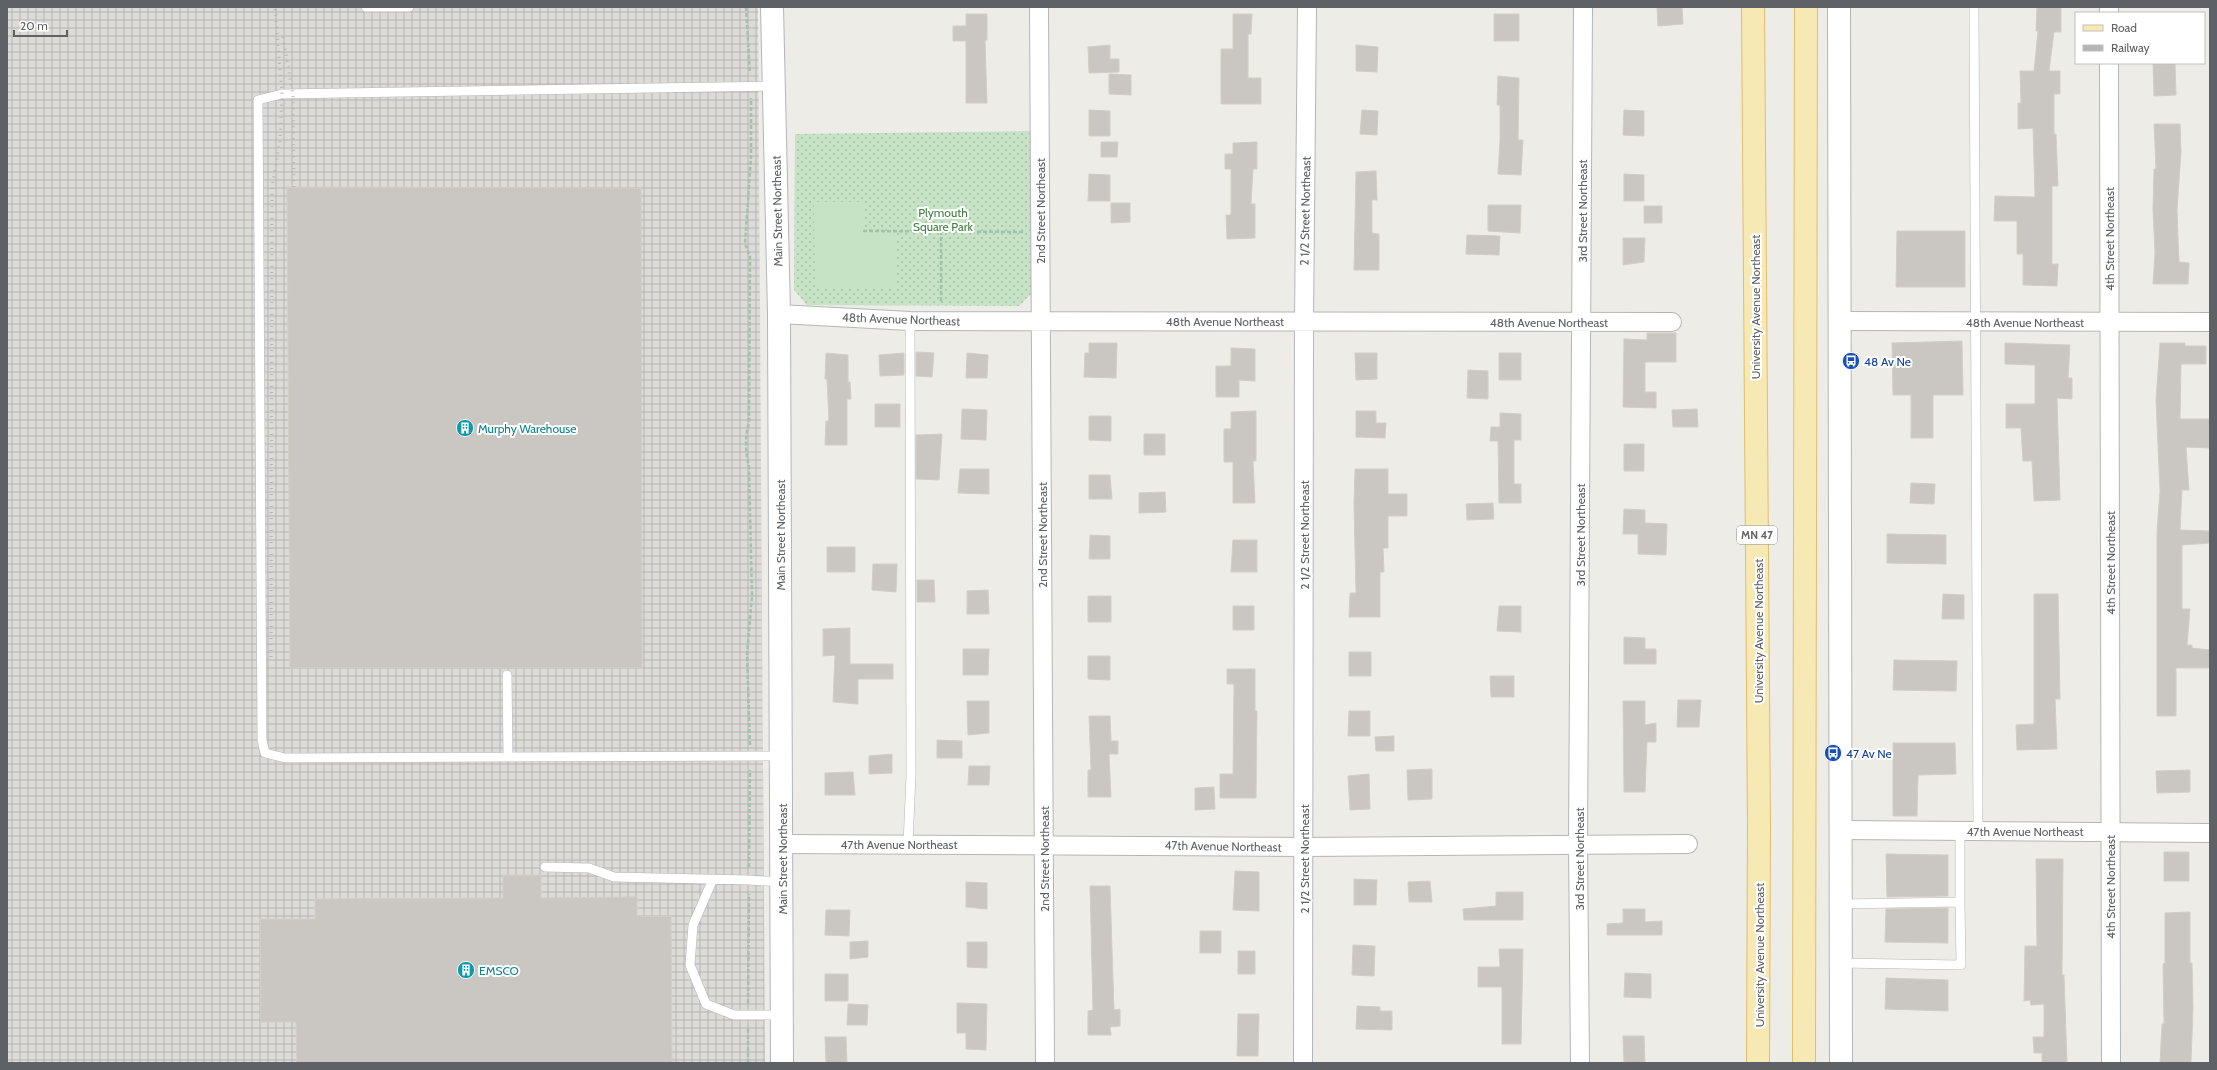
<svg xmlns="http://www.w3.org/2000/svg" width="2217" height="1070" font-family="Cabin,sans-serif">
<defs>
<pattern id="industrial-grid" width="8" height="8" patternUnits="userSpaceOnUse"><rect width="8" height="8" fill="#dddbd8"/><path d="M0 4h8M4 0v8" fill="none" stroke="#b6b5b3"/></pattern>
<pattern id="grass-dots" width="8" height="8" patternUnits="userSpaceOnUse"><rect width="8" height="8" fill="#c7e3c6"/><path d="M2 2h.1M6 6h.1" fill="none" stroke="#a5bba4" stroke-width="1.8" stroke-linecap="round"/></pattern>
</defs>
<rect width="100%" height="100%" fill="#eeece6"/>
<path fill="url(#industrial-grid)" d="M7,7H758L765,1063H7Z"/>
<path fill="url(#grass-dots)" d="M1031,131V294L1019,306L807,305L794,290L795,134Z"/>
<path fill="#c7e3c6" d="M814,202H863V230L896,231V287L815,288Z"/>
<path fill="#cac7c3" stroke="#d2cec5" d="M1657,7H1682L1683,24L1658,26Z
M2037,7H2061V32H2054L2049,71H2060V94H2054V134H2056L2058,186H2052V264H2058L2057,286L2023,285V254H2017V221H1994L1995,196L2035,197L2033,128L2018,129V103H2021L2020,71H2034L2038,31H2036Z
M966,14H987V40H985L987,103H966V41H953V26H966Z
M1233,14H1252L1251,34H1248V78H1261V104H1221V49H1233Z
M1494,14H1519V41H1494Z
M1110,45V59H1119V72L1089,73L1088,47Z
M1356,45L1378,47L1377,72L1356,71Z
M2153,63H2175L2176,95L2154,96Z
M1109,74L1131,75V95L1109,94Z
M1498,76L1519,78L1518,140H1523L1521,175L1498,174L1500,140V105H1497Z
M1089,110L1110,111V136H1089Z
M1362,110L1378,111L1377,135L1360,134Z
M1624,110L1644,111V136L1623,135Z
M2154,124H2180L2181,152L2177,210L2179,262L2189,263L2188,284H2153L2155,253L2153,209L2154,169H2156Z
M1101,142H1118L1117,157H1101Z
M1257,142V169H1253L1251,204H1255V238L1227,239L1226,215H1231V169H1225V154H1233V143Z
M1376,171L1377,200H1372V233L1379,234V270H1354L1356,172Z
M1089,174L1110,175V201H1088Z
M1624,174L1644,175V201H1624Z
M287,187L641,188L642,668H290Z
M1111,203H1130V222L1111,223Z
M1488,205H1521L1520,233L1488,231Z
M1644,206H1662V223H1644Z
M1897,231H1965V287H1896Z
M1467,235L1500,236L1499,255L1466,254Z
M1623,238H1645L1644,262L1623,265Z
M1647,333H1676V362H1645V392H1656V408L1623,407L1624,339L1647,340Z
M1962,341L1963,395H1933V438H1911V395H1893L1892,343Z
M1089,343H1117L1116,378L1084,377L1085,353H1089Z
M2005,343L2070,345L2068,378H2072V399L2057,398L2060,500L2034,501L2032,461H2023L2021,428H2006V404H2035V365L2005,364Z
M2160,343H2185V346H2206V364H2181L2180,419H2210V448L2186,447L2189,490H2182L2180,530L2210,531V543L2182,545V609H2190L2187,645H2192V648L2210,650V668H2176V716H2157V531L2160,491L2156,400Z
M1231,348L1255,349V381L1239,380V397H1216V366H1231Z
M916,352L934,353L932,377L916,376Z
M826,353L848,355V382H850L851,399H847V445H825L826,421H829L827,379H825Z
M904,353V375L880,376L879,355Z
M967,353L988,355L987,378H966Z
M1355,353H1377V379L1356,380Z
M1499,353H1521V380H1499Z
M1468,370L1488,371V399L1467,398Z
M875,404H900V427H875Z
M962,409L987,410L986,440L961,439Z
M1697,409L1698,427H1673L1672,410Z
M1256,411V461H1253L1255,503H1233V462H1224V429H1231V412Z
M1356,411H1376V423H1386L1385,438L1356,437Z
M1500,413L1521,414V440H1514V484H1521V503H1499L1498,441H1490L1491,427H1500Z
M1089,416H1111V441L1089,440Z
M942,434L939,480L916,479V435Z
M1144,434H1165V455H1144Z
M1624,444H1644V471H1624Z
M960,469H989V494L958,493Z
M1355,469H1388V494H1407V516H1388V548H1383L1384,572H1380V617H1349L1350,593H1356L1354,506Z
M1089,475H1110L1112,499H1089Z
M1911,483L1935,484L1934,504L1910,503Z
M1165,492L1166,512L1139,513V493Z
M1493,503L1494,519L1467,520L1466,504Z
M1624,509L1645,510V523L1667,524L1666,555L1638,554V534H1623Z
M1887,534L1946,535V564L1887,563Z
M1090,535L1110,536V559H1089Z
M1233,540H1257V572H1231Z
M827,547H855V572H827Z
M873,564H897L896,592L872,590Z
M917,580H934L935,602H917Z
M988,590L989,614H967V591Z
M1943,594L1964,595V619H1942Z
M2034,594H2058L2060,699H2055L2057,749L2017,750L2016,725L2034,724Z
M1088,596H1111V622H1088Z
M1233,606H1254V630H1233Z
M1499,606H1521V632L1497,631Z
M850,628V664H893V679H858V704L833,702L835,655L823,656V629Z
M1624,637L1645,638V649H1656V664H1624Z
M963,649H989L988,675H963Z
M1349,652H1371V676H1349Z
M1088,656H1110V680L1088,679Z
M1894,660L1957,661L1956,691L1893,690Z
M1227,669H1255V711H1257L1256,798H1220V774H1233L1234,684H1227Z
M1490,676H1514V697H1491Z
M1678,700H1701L1699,727H1677Z
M967,701H989V733L968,735Z
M1623,701H1645V725L1656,723V742H1647L1645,792H1624Z
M1349,711H1370V736H1348Z
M1089,716H1110L1111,741H1118V754H1109L1111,797H1088V770H1091Z
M1394,736V751H1376L1375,737Z
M937,740L962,741V758H937Z
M1893,743H1955L1956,774L1918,775L1917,816H1893Z
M892,754V773L869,774V756Z
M969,766H990L989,785H968Z
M1432,769V799L1408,800L1407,770Z
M2190,770V792L2157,793L2156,771Z
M853,772L855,795H825V773Z
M1369,774L1370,809L1350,810L1348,776Z
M1214,787L1215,809L1195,810V788Z
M2164,852H2189V881H2164Z
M1886,854L1948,855V896L1887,897Z
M2036,859H2063L2062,975H2064L2067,1063H2042V1053H2034L2033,1037H2044V1004L2031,1005L2030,1000L2024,1001L2025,946H2037Z
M1235,871L1259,872V911L1233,910Z
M503,875H541V898L637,897V916H671L672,1063H297L296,1022H261L260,919H315V899L503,898Z
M1354,879L1377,880L1376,905H1354Z
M1430,881L1432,902H1409L1408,882Z
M966,882L987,883V909L966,907Z
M1090,886H1110L1114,1010L1120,1009V1026L1110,1027L1111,1035H1088V1011L1093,1010Z
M1496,892H1523V920H1464L1463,909L1496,906Z
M1948,908V943L1885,942L1886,909Z
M1623,909H1645V922L1662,921V935H1607V924L1623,923Z
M826,910H850L849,936L825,935Z
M2190,912V963H2192L2193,1007L2191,1063H2160L2162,1024H2164L2163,964L2165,963V913Z
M1200,931H1221V953H1200Z
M868,941V957L850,959V942Z
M967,942H987V968L967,967Z
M1353,945L1375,946L1374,976L1352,975Z
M1499,949H1523L1521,1044H1502V987H1478V967H1500Z
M1238,951H1255V974H1238Z
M1625,973L1651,974V998L1624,997Z
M825,974H848V1001H825Z
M1886,978L1948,980V1011L1885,1009Z
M957,1003L987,1004L986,1050L966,1049V1033H957Z
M848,1004L868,1005L867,1025H847Z
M1357,1006L1380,1007V1011H1392V1030L1356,1029Z
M1238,1014H1259L1258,1056H1237Z
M1623,1036H1644L1645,1063H1624Z
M825,1037H846L847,1063H826Z"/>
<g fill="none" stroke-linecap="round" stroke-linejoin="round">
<defs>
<path id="lane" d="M366,7H409
M1974,7L1978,830
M774,86L282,94L258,100L262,740L265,753L285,758L781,756
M507,675L508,757
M908,844L911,776L910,321
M545,867L589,868L614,877L749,880L782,882
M713,879L693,925L690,965L706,1004L734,1015H782
M1841,904L1960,902V830
M1841,963L1961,965L1960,902"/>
<path id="street" d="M1039,7L1045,1063
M2109,7V13
M2109,63L2111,1063
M779,314L910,321L1672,322
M1839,321L2210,322
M1841,830L2210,833
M782,844L1305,847L1688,844
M1303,1063L1304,321L1307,7
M1580,1063L1578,844L1583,7"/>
<path id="secondary" d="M772,7L779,314L782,1063
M1839,7L1841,1063"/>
<path id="primary" d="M1753,7L1759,827L1758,1063
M1804,1063L1806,7"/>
</defs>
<use href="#lane" stroke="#b3b6b9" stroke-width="10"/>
<use href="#street" stroke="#b3b6b9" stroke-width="20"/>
<use href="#secondary" stroke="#b2b5b9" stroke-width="24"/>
<use href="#primary" stroke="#e1bd6c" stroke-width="24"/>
<path stroke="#a0c3a9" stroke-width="2.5" stroke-dasharray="4 2" stroke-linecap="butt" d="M746,7L750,73
M863,231L1024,232
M941,231V303
M750,745L747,654L752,596L749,468C746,452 744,439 749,423L750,257L745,243L751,158V98
M749,867L750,770
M748,1003L749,894
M748,1063V1028"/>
<use href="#lane" stroke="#fff" stroke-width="9"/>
<use href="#street" stroke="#fff" stroke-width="18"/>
<use href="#secondary" stroke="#fff" stroke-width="22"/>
<use href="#primary" stroke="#f6e9b4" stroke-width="22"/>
<path stroke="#b4b5b5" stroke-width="3" stroke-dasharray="1 5" stroke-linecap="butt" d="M283,37L293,95L294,187
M271,657L272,187L280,141L282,94L275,7"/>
</g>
<defs>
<symbol id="bus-disc" viewBox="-11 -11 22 22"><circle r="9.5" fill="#1a4fb4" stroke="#fff"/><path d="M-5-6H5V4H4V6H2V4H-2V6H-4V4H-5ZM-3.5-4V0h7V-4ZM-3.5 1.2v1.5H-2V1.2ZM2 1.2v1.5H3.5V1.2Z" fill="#fff"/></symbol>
<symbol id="building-disc" viewBox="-11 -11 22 22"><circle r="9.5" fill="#0f9aa8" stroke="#fff"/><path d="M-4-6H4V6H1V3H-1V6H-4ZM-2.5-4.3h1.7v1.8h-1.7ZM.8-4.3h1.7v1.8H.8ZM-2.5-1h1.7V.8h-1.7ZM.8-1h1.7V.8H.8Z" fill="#fff"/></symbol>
</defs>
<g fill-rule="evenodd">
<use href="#bus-disc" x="1841" y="351" width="20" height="20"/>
<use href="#building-disc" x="455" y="418" width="20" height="20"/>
<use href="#bus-disc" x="1823" y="743" width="20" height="20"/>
<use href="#building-disc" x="456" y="960" width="20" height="20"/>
</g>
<g text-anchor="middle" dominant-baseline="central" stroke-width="4" stroke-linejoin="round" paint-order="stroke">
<rect fill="#fff" stroke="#8e9093" stroke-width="1" x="1737" y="526" width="40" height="18" rx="3"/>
<g font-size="11" font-weight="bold" fill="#5e6165">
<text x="1757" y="535">MN 47</text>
</g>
<g font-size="12" fill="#5e6165" stroke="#fff">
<text transform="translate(777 211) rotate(-91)">Main Street Northeast</text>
<text transform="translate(1040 211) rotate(-90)">2nd Street Northeast</text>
<text transform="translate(1305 211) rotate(-89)">2 1/2 Street Northeast</text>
<text transform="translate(1582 211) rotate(-90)">3rd Street Northeast</text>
<text transform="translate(2109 239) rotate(-90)">4th Street Northeast</text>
<text transform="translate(1755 307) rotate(-90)">University Avenue Northeast</text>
<text transform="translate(901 319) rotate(2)">48th Avenue Northeast</text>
<text x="1225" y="321">48th Avenue Northeast</text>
<text x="1549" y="322">48th Avenue Northeast</text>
<text x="2025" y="322">48th Avenue Northeast</text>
<text transform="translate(780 535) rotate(-90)">Main Street Northeast</text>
<text transform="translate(1042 535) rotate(-90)">2nd Street Northeast</text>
<text transform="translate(1304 535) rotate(-90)">2 1/2 Street Northeast</text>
<text transform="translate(1580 535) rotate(-90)">3rd Street Northeast</text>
<text transform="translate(2110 563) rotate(-90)">4th Street Northeast</text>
<text transform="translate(1758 631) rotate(-90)">University Avenue Northeast</text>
<text x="2025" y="831">47th Avenue Northeast</text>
<text x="899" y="844">47th Avenue Northeast</text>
<text transform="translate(1223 846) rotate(1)">47th Avenue Northeast</text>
<text transform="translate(782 859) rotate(-90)">Main Street Northeast</text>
<text transform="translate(1044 859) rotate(-90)">2nd Street Northeast</text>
<text transform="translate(1304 859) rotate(-90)">2 1/2 Street Northeast</text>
<text transform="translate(1579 859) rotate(-90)">3rd Street Northeast</text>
<text transform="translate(2110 887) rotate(-90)">4th Street Northeast</text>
<text transform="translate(1759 955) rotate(-90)">University Avenue Northeast</text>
</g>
<g font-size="12" fill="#408141" stroke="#fff">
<text x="943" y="212">Plymouth<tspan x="943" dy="14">Square Park</tspan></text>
</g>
<g font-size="12" fill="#164399" stroke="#fff" text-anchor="start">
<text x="1864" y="361">48 Av Ne</text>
<text x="1846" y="753">47 Av Ne</text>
</g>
<g font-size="12" fill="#0d838f" stroke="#fff" text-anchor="start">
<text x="478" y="428">Murphy Warehouse</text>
<text x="479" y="970">EMSCO</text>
</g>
</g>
<rect width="2217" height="1070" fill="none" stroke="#5e6165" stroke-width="16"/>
<rect x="2075" y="12" width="130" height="52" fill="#ffffff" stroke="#bfc0c1"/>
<rect x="2083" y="25" width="20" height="6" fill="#f6e9b4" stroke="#bfc0c1"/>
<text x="2111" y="32" font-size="12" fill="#5e6165">Road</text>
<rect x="2083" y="45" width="20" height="6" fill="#b4b5b5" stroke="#bfc0c1"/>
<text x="2111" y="52" font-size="12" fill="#5e6165">Railway</text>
<path d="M14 30v6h53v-6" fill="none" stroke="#5e6165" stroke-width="2"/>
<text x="20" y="30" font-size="12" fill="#5e6165" stroke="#ffffff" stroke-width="3" paint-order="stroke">20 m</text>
</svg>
